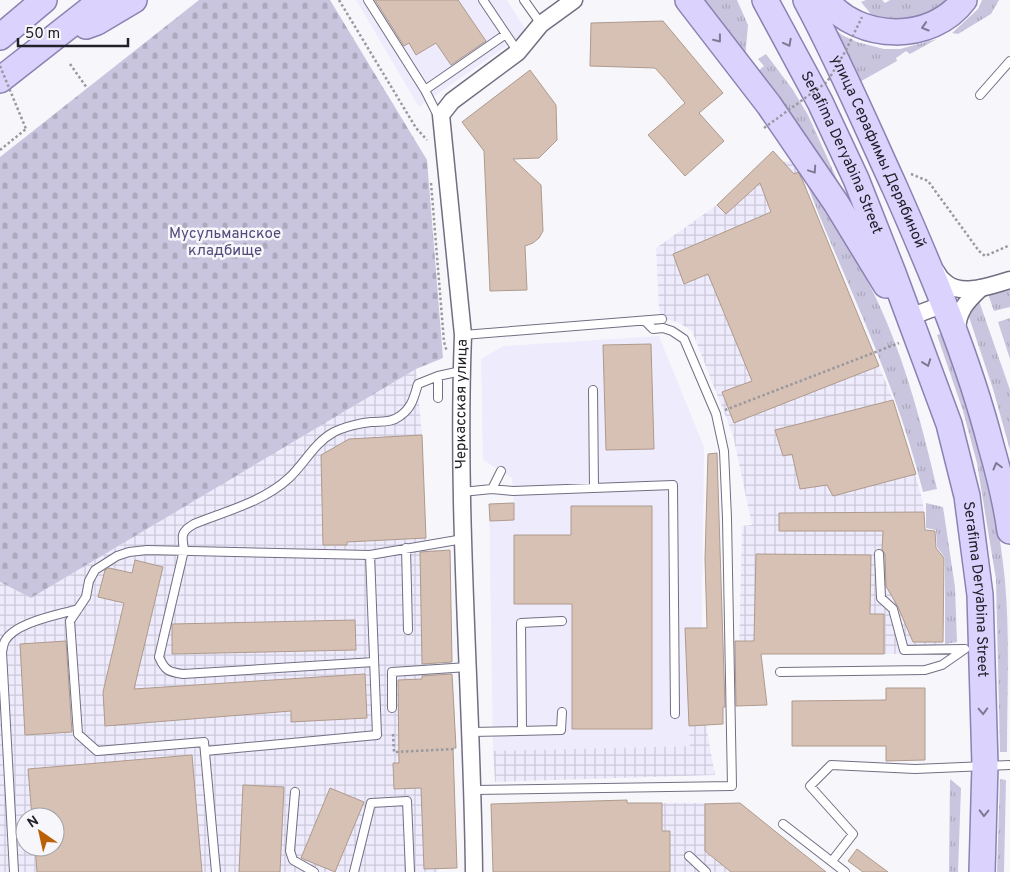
<svg xmlns="http://www.w3.org/2000/svg" width="1010" height="872" font-family="Overpass,sans-serif">
<defs>
<pattern id="industrial-grid" width="8" height="8" patternUnits="userSpaceOnUse" patternTransform="scale(1.25)"><rect width="8" height="8" fill="#eeebfd"/><path d="M0 4h8M4 0v8" fill="none" stroke="#ccc9d9"/></pattern>
<pattern id="grass-tufts" width="24" height="20" patternUnits="userSpaceOnUse" patternTransform="scale(1.25)"><rect width="24" height="20" fill="#c9c5de"/><path d="M3 7l-1-3M5 7V3M7 7l1-3M15 17l-1-3M17 17v-4M19 17l1-3" fill="none" stroke="#aca9be"/></pattern>
<pattern id="cemetery-stones" width="16" height="16" patternUnits="userSpaceOnUse" patternTransform="scale(1.25)"><rect width="16" height="16" fill="#c9c5de"/><path d="M2 7V4a2 2 0 0 1 4 0v3zM10 15v-3a2 2 0 0 1 4 0v3z" fill="#aca9be"/></pattern>
</defs>
<rect width="100%" height="100%" fill="#f7f7fb"/>
<path fill="#eeebfd" d="M356,0H507L527,32L419,107Z
M659,336L704,447L702,628L706,725L689,726L690,746L493,751L489,504L514,503L512,478L483,460L481,359L503,346Z"/>
<path fill="url(#industrial-grid)" fill-rule="evenodd" d="M773,151L783,162L795,161L893,400L922,498L924,512L925,530L935,531L936,548L944,558L943,642L940,649L925,654H739L742,526L752,525L733,435L692,331L678,322L662,319L659,309L656,248L717,205Z
M416,369L422,435L426,550H450L452,678H453L456,748H453L457,868L438,869V872H0V582L31,598ZM25,817H55V847H25Z
M706,725L715,775L495,782L493,751L690,746L689,726Z
M641,803H740L826,872H641Z"/>
<path fill="url(#grass-tufts)" d="M698,0H737L748,25L745,59Z
M866,0H882L885,3L890,0H953L927,19L870,21V13L861,2Z
M982,0H999L991,14L958,34L952,33L978,9Z
M826,21L842,35L857,42L884,49H900L937,39L910,54L906,51L896,58L897,61L856,84Z
M766,54L793,90L808,115L845,197L757,72L764,66L758,59Z
M803,173C826,210 850,246 869,284C902,348 921,420 937,489L923,492C907,427 883,365 857,304C839,261 819,218 803,173Z
M1010,289V307L994,311L988,294Z
M979,301L1010,390V450L993,389L967,311Z
M1010,318V359L998,322Z
M945,332C972,413 997,496 1005,581C1010,638 1007,695 1007,752H1000L996,579L990,543L977,463L963,411L937,335Z
M926,503L943,507L955,587L957,642L945,644V558L937,547L936,530L926,528Z
M950,779L961,788L958,872H949Z
M1000,779L1006,780L1004,872H997Z"/>
<path fill="url(#cemetery-stones)" d="M199,0H330L427,160L443,358L416,369L31,598L0,582V157Z"/>
<path fill="#d7c1b4" stroke="#ae9a8d" d="M375,0H458L486,41L451,65L436,43L416,55L409,43L404,46Z
M663,21L723,93L699,113L724,141L685,176L648,135L685,103L665,79L655,68L590,66L591,23Z
M530,70L556,105L557,140L539,158L513,159L541,185L543,231L539,238L533,243L525,246L527,290L490,291L484,151L462,122Z
M773,151L794,174L798,172L802,179L879,366L734,423L722,392L752,381L708,274L684,284L673,254L771,212L760,183L726,214L717,205Z
M651,344L654,449L606,450L603,345Z
M893,400L916,474L833,496L827,485L800,489L792,454L783,456L775,430Z
M422,435L426,538L347,542V545H323L321,455L349,439Z
M717,453L725,707H723V724L689,726L685,628H707L705,559L708,454Z
M514,503V520L490,521L489,504Z
M571,506H652V729H572V604H514V535H571Z
M924,512L925,530L935,531L936,548L944,558L943,642H913L898,607L886,586L885,554L882,550L883,531H779V513Z
M450,550L452,662L422,664L420,552Z
M756,554L871,555L870,614H884V654H761L767,705L736,706L735,641H754Z
M135,560L163,567L134,689L365,674L367,718L291,722V711L105,726L103,692L124,603L98,597L105,570L109,568L132,573Z
M355,620L356,650L172,654V624Z
M66,641L72,732L25,735L20,644Z
M452,674L456,748H453L457,868L424,869L421,788L394,789L393,763H399L398,680L422,679V676Z
M886,688H925V760L886,761V746H792V701L886,700Z
M192,755L202,872H37L35,847H55V817H32L28,769Z
M243,785L284,787L280,872H239Z
M330,788L364,802L335,872L301,858Z
M627,800V803H662V831H670V872H493L491,804Z
M740,803L771,828L826,872H731L705,851V804Z
M857,849L888,872H863L848,861Z"/>
<g fill="none" stroke-linecap="round" stroke-linejoin="round">
<defs>
<path id="lane" d="M368,0L425,90L437,114L441,115
M483,0L518,52
M524,0L541,24
M425,90L506,34
M980,95L1010,61
M463,335L662,319
M593,390L594,488
M438,398V376
M492,489L501,471
M462,492L492,489L513,491L673,485L675,714
M406,548L408,630
M879,554L881,598L893,609L904,650L964,649
M374,662L183,674C169,672 165,671 159,657L184,550C182,536 180,532 194,524C226,511 263,502 289,478C305,463 314,443 334,432C344,427 360,423 371,422C382,421 391,423 400,416C412,408 414,397 418,384L438,376L461,371
M780,672L925,670L942,665L965,649
M392,708V672L468,667
M522,731L521,623L562,621
M471,732L561,730L562,712
M205,751L377,735L370,555
M473,790L732,786L727,518L724,451L716,414L684,339L672,331L663,328L653,329L645,321
M295,792L290,851L293,860L314,872
M783,824L845,872
M689,856L706,872
M832,861L853,834L810,786L831,765L915,769L1010,765
M14,872L2,652C3,649 3,644 5,641C15,622 59,615 78,609
M216,872L204,742L97,751L78,734L70,621L86,597L89,581L95,570L117,556L129,552L147,550L370,555L463,539
M354,872L371,803L407,801L410,872"/>
<g id="street">
<path d="M936,271C938,275 942,280 946,283C963,297 991,285 1010,280"/>
<path d="M910,317L944,304"/>
<path d="M957,332C957,311 967,301 981,288"/>
<path id="s1" d="M474,872C472,693 456,514 463,335L441,115L452,101L518,52L541,24L574,0"/>
</g>
<g id="primary">
<path d="M688,0L769,105L836,203L886,285"/>
<path id="s2" d="M765,0L820,102L856,179L893,273L949,424L967,496L980,595L985,765L982,872"/>
<path id="s3" d="M806,0C839,61 866,125 895,188C932,272 968,357 991,446C999,474 1006,502 1010,531"/>
<path d="M826,0C859,42 932,43 964,0"/>
<path d="M86,26L97,22L134,0"/>
<path d="M0,37L44,0"/>
<path d="M0,80L102,0"/>
</g>
</defs>
<use href="#lane" stroke="#726f83" stroke-width="10"/>
<use href="#street" stroke="#726f83" stroke-width="19"/>
<use href="#primary" stroke="#8b82b2" stroke-width="28"/>
<path stroke="#98989e" stroke-width="2.5" stroke-dasharray="2.5 2.5" stroke-linecap="butt" d="M339,0L416,128L427,140
M70,64L87,88
M0,150L26,129
M911,174L928,181L979,251L985,256L1010,245
M431,183L444,342L447,352
M725,410L899,343
M393,734L394,752L456,749"/>
<use href="#lane" stroke="#fff" stroke-width="8"/>
<use href="#street" stroke="#fff" stroke-width="16"/>
<use href="#primary" stroke="#dbd3fd" stroke-width="25"/>
<path stroke="#98989e" stroke-width="2.5" stroke-dasharray="2.5 2.5" stroke-linecap="butt" d="M0,66L26,129
M764,128L827,82L845,52L862,17"/>
</g>
<defs><path id="oneway-chevron" d="M-2-3.5L2.5 0L-2 3.5" fill="none" stroke-width="1.6" stroke-linecap="round" stroke-linejoin="round" transform="scale(1.25)"/></defs>
<g stroke="#7e7a93">
<use href="#oneway-chevron" transform="translate(925 27) rotate(163)"/>
<use href="#oneway-chevron" transform="translate(718 39) rotate(52)"/>
<use href="#oneway-chevron" transform="translate(788 43) rotate(62)"/>
<use href="#oneway-chevron" transform="translate(813 170) rotate(56)"/>
<use href="#oneway-chevron" transform="translate(927 363) rotate(70)"/>
<use href="#oneway-chevron" transform="translate(997 466) rotate(-105)"/>
<use href="#oneway-chevron" transform="translate(983 711) rotate(88)"/>
<use href="#oneway-chevron" transform="translate(984 813) rotate(91)"/>
</g>
<g text-anchor="middle" dominant-baseline="central" stroke-width="5" stroke-linejoin="round" paint-order="stroke">
<g font-size="15" fill="#222029" stroke="#f7f7fb">
<text stroke="none"><textPath href="#s3" startOffset="168">улица Серафимы Дерябиной</textPath></text>
<text stroke="none"><textPath href="#s2" startOffset="171">Serafima Deryabina Street</textPath></text>
<text stroke="none"><textPath href="#s1" startOffset="468">Черкасская улица</textPath></text>
<text stroke="none"><textPath href="#s2" startOffset="631">Serafima Deryabina Street</textPath></text>
</g>
<g font-size="15" fill="#54497b" stroke="#f7f7fb">
<text x="225" y="234">Мусульманское<tspan x="225" dy="17">кладбище</tspan></text>
</g>
</g>
<g transform="translate(40 832) rotate(326)"><circle r="24" fill="#f7f7fb" stroke="#a2a1a7"/>
<path d="M0-4L9 19L0 12L-9 19Z" fill="#bb6007"/>
<text y="-8" font-size="14" font-weight="bold" text-anchor="middle" fill="#222029">N</text>
</g>
<path d="M18 38v8h110v-8" fill="none" stroke="#222029" stroke-width="2.5"/>
<text x="25" y="38" font-size="15" fill="#222029" stroke="#f7f7fb" stroke-width="4" paint-order="stroke">50 m</text>
</svg>
